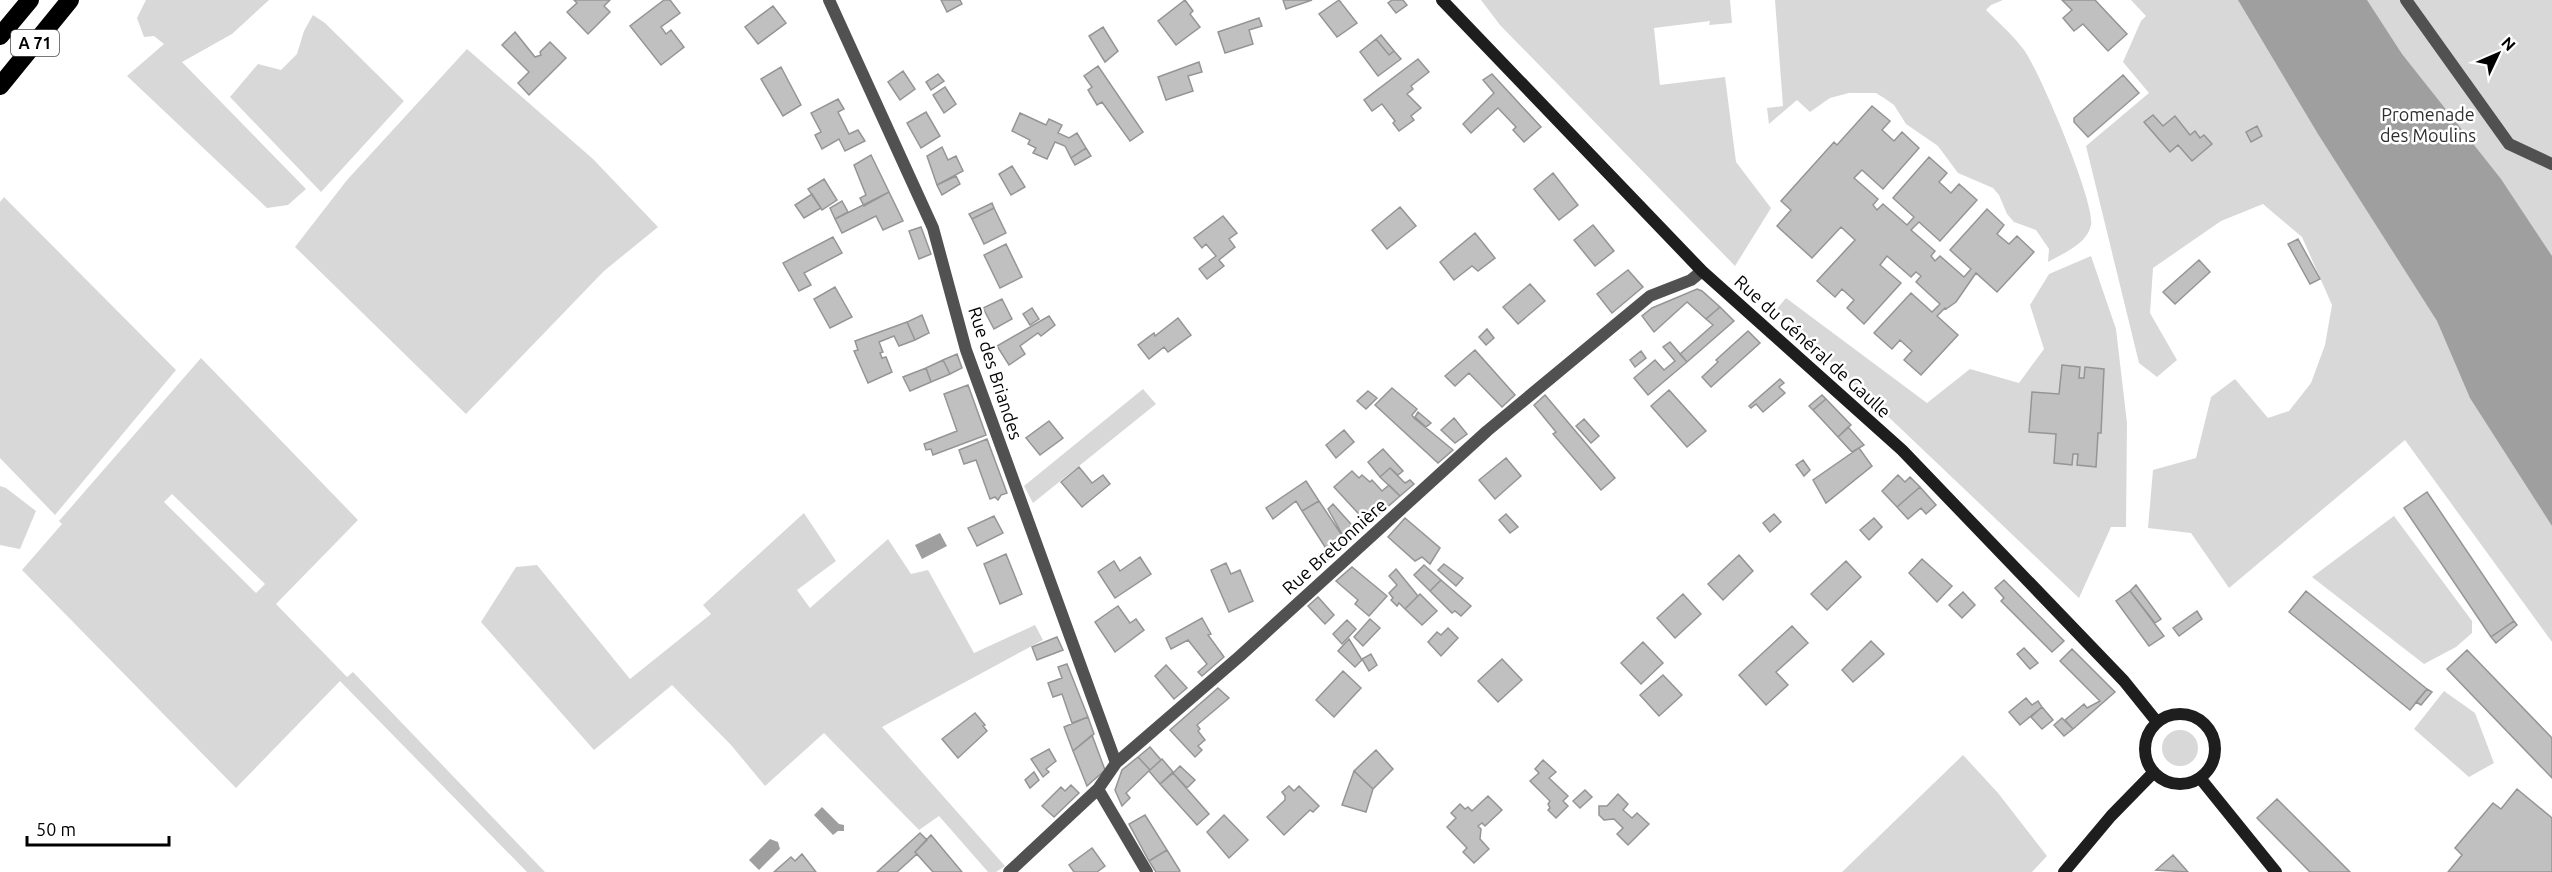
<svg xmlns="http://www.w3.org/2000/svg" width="2552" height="872" font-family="Ubuntu,sans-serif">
<rect width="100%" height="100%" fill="#fff"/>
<path fill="#d8d8d8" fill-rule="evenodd" d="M146,0H269L232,34L182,62L306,189L288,205L267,208L127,76L164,44L154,36L144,37L137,18Z
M1481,0H1730L1732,23L1709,25L1710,21L1654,28L1660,85L1725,77L1736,162L1771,208L1735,266L1500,25Z
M1775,0H2003L1991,5L1986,10C1999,23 2013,35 2024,50C2039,70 2096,204 2091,225C2087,244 2064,253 2048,262L2049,249L2036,230L2014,222L2007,214L1999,195L1993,188L1958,173L1938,146L1906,124L1894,105L1884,98L1876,93H1849L1830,98L1810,112L1797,100L1769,124L1767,108L1783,106Z
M2131,0H2552V642L2405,440L2229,588L2191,533L2148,528L2153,470L2196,458L2211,397L2235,379L2268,418L2289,411L2311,383L2325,345L2332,305L2302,237L2263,204L2221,221L2153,268L2150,313L2177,360L2157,377L2139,363L2086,146L2149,93L2123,62L2141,21L2146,16Z
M313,15L325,23L404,101L321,192L230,97L258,64L281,70L297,54L304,31Z
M467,49L593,159L658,227L604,271L466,414L295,247L347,180Z
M4,197L176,370L55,515L0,458V202Z
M2091,256L2116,329L2127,423L2126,527H2111L2079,598L1776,310L1786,298L1927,403L1970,369L2019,383L2044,349L2030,305L2049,274Z
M201,358L358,520L276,604L347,677L353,672L545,872H527L340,681L236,788L22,570L62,524L59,521ZM172,494L265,584L256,593L164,502Z
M1143,389L1156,404L1033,503L1024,486Z
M0,486L6,488L36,511L20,549L0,545Z
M804,513L836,561L797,590L810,608L888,539L911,574L928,570L974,653L1035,625L1043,640L882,727L1005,866L996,872H988L939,816L919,830L824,733L765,786L731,745L672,685L594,750L481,622L516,567L537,565L630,679L711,614L703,605Z
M2394,516L2472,621V633L2456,647L2424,664L2312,577Z
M2444,691L2475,713L2494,763L2469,777L2414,729Z
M2162 748a18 18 0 1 1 36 0a18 18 0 1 1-36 0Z
M1963,755L1998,793L2047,856L2032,872H1842Z"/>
<path fill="#9f9f9f" d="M2238,0H2367L2402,54L2501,179L2552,256V526L2470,398L2437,321L2318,134Z
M940,533L947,546L922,559L915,545Z
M822,807L839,824L844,825V831H838L833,835L814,815Z
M770,839L778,842L780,849L759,870L749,860Z"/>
<path fill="#c0c0c0" stroke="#959595" stroke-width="1.5" d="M574,0H610L604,6L610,12L588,34L567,12L577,3Z
M664,0H670L680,13L661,27L666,34L671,30L684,47L661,65L630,26Z
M941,0H960L962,4L947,12Z
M1185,0L1193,11L1190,14L1200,27L1176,45L1158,21Z
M1283,0H1312L1286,9Z
M1339,0L1357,23L1337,37L1319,14Z
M1392,0H1403L1407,5L1396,13L1388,3Z
M2062,0H2095L2127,34L2108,51L2083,24L2074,31L2063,18L2072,10Z
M773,6L786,23L758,44L745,27Z
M1259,18L1262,26L1249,30L1253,44L1225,53L1218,32Z
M1103,27L1118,51L1105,62L1089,36Z
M515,32L535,57L541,55L540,52L550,42L566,58L529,95L518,83L529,72L502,45Z
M1381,35L1394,51L1389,55L1376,39Z
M1376,39L1389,55L1394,51L1401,59L1378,76L1360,52Z
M1418,59L1429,72L1411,86L1413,89L1407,94L1421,108L1411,116L1414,120L1399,131L1393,123L1395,121L1382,104L1372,111L1364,100Z
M1199,62L1202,72L1188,76L1193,91L1166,100L1158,77Z
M1098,66L1143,132L1130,141L1102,102L1097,105L1088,90L1092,87L1084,76Z
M781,67L801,105L783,116L761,79Z
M903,71L915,89L900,100L888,82Z
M938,74L944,81L931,90L926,82Z
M1492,74L1541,127L1524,142L1513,130L1516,127L1498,108L1471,133L1463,124L1494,93L1483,80Z
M2123,75L2139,93L2088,137L2074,122V118Z
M945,87L956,104L944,113L933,95Z
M838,99L844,109L838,112L849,134L858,130L865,141L845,151L839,139L822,149L815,135L821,132L811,113Z
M1872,106L1890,121L1882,130L1894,141L1902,132L1919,148L1883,189L1862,170L1854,178L1878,199L1873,205L1877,210L1883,204L1907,225L1914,217L1893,198L1929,157L1947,173L1939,182L1951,193L1959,184L1977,200L1940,241L1919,222L1911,230L1935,251L1931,256L1935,261L1940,256L1964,277L1971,269L1950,250L1987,209L2004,225L1997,234L2009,244L2017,236L2034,252L1997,292L1976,273L1956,302L1946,309L1945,308L1937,316L1958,335L1921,375L1904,360L1912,351L1900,340L1892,349L1874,333L1911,293L1932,312L1940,304L1916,282L1921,276L1916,272L1911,277L1887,256L1880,265L1901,283L1864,324L1847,308L1854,300L1842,289L1835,297L1817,281L1855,240L1841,227L1812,258L1777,226L1791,210L1781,201L1834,142L1837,145Z
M926,112L940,136L921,148L907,123Z
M1020,113L1046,125L1049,119L1062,125L1058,133L1069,138L1077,133L1086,148L1071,158L1065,146L1055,142L1047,159L1033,153L1036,148L1028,144L1030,140L1012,131Z
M2153,115L2163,126L2175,116L2190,135L2195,131L2200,138L2204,135L2212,144L2192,161L2178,145L2170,152L2144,122Z
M2257,126L2262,136L2251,142L2246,132Z
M942,147L948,160L956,156L963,171L937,185L927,156Z
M1086,148L1091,156L1075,165L1071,158Z
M871,155L889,192L864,206L860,198L866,195L854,165Z
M1012,166L1025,187L1011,195L999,174Z
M1553,173L1578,205L1559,220L1534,189Z
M956,176L960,184L942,195L937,185Z
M824,179L837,200L822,210L808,189Z
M889,192L903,221L883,230L876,216L842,233L835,219Z
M812,194L821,208L804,218L795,205Z
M842,201L848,212L835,219L830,208Z
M992,203L994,208L972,219L969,214Z
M1400,207L1416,226L1387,249L1372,230Z
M994,208L1006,233L984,244L972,219Z
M1223,216L1237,233L1229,239L1235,247L1219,260L1224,266L1207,279L1199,269L1216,256L1206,244L1202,248L1194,238Z
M1593,225L1614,251L1595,266L1574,240Z
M921,227L931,254L919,259L909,231Z
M1475,233L1495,258L1478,271L1472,266L1454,280L1440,262Z
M833,237L842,253L804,273L811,285L799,291L783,263Z
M2298,239L2320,279L2310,284L2288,244Z
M1006,244L1022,277L1000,288L984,255Z
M2199,260L2210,272L2175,304L2163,292Z
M1628,270L1643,287L1612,313L1597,294Z
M1530,284L1545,301L1518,324L1503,307Z
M835,287L852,317L830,328L814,299Z
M1697,289L1702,291L1720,307L1706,319L1687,302L1654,332L1642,316L1652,308Z
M1002,299L1012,319L994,329L983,308Z
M1720,307L1734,321L1687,362L1680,354L1713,325L1706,319Z
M1032,308L1039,319L1030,325L1023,314Z
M922,315L929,333L915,340L907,322Z
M1049,316L1055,325L1041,336L1038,333L1020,346L1025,354L1009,365L997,346Z
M1178,318L1191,335L1168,352L1164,347L1149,359L1138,345L1154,333L1155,336Z
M907,322L915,340L899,346L894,336L879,342L883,352L880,353L882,358L886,357L892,372L868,383L854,351L858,350L855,341Z
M1487,329L1494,338L1486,345L1479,337Z
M1748,331L1760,343L1711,387L1702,377L1718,362L1716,360Z
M1670,342L1687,362L1648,395L1634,378L1655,360L1664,370L1675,361L1663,347Z
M1475,350L1515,395L1502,407L1469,373L1455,386L1445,376Z
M1641,351L1646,358L1635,367L1630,360Z
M957,354L962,368L950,374L943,360Z
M943,360L950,374L931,382L926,368Z
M2062,365L2080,367L2079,378H2084L2085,367L2104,369L2101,433H2098L2096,467L2077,465L2078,454H2073L2072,465L2054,463L2056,434L2029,432L2032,392L2059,394Z
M926,368L931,382L910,391L903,377Z
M1780,379L1784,383L1779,387L1785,393L1763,412L1756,404L1751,408L1749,406Z
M968,385L986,435L933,455L931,449L926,450L924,444L957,431L944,394Z
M1392,388L1417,409L1412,415L1414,418L1453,450L1438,463L1375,405Z
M1669,390L1706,431L1687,447L1651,406Z
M1368,391L1377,398L1366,409L1357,401Z
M1545,395L1615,478L1601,490L1553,434L1556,432L1534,405Z
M1822,395L1826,399L1813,410L1809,406Z
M1826,399L1851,425L1838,437L1813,410Z
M1418,412L1431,423L1426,427L1415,417Z
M1454,418L1467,434L1455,443L1441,430Z
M1584,419L1599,436L1591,443L1576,426Z
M1049,421L1063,438L1040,455L1026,438Z
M1848,427L1864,445L1852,452L1838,437Z
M1344,430L1354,442L1336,458L1326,445Z
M987,439L1007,493L1001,495L998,500L995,497L990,499L976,460L964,464L959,450Z
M1859,448L1872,466L1826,503L1813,480Z
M1383,449L1403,471L1398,475L1390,468L1380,477L1368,462Z
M1506,458L1521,476L1495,499L1479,480Z
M1803,460L1810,470L1804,476L1796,465Z
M1079,467L1092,483L1103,475L1110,484L1082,507L1061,482Z
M1390,468L1405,483L1410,480L1414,484L1400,496L1380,477Z
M1352,471L1359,478L1362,475L1370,482L1372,480L1382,491L1389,485L1400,496L1368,524L1334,487Z
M1898,475L1905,482L1910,477L1920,487L1897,507L1882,491Z
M1306,481L1319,501L1302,511L1296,501L1273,519L1266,508Z
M1920,487L1936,505L1926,514L1921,508L1908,519L1897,507Z
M2427,492L2514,621L2491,637L2404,508Z
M1319,501L1347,543L1324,563L1320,557L1327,550L1302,511Z
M1333,504L1359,533L1347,543L1328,509Z
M1506,514L1518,527L1510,533L1499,520Z
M1774,514L1781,522L1770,532L1763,523Z
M994,516L1003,533L977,546L968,528Z
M1405,518L1440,548L1430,564L1422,557L1415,561L1388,537Z
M1874,518L1882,527L1869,540L1860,530Z
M1006,554L1022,594L1000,604L984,564Z
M1739,555L1753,571L1723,600L1708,584Z
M1140,557L1151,574L1115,598L1098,572L1114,561L1120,571Z
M1922,559L1952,586L1937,602L1909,573Z
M1846,561L1861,577L1827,610L1811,594Z
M1226,563L1231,574L1240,570L1253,601L1229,612L1211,570Z
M1444,564L1463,578L1456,586L1438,570Z
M1424,565L1441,580L1430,591L1414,575Z
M1352,567L1387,596L1369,616L1355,604L1358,600L1336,581Z
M1396,569L1418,596L1405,609L1399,603L1397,606L1391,600L1393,598L1389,593L1397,585L1389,576Z
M1441,580L1471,606L1461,616L1455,611L1452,613L1430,591Z
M2004,580L2064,641L2052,652L2001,601L2004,598L1995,588Z
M2136,585L2161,619L2155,623L2130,591Z
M2130,591L2164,636L2149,646L2116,601Z
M2306,591L2427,689L2410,710L2289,612Z
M1963,592L1975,605L1962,618L1949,605Z
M1420,594L1437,611L1422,625L1405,609Z
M1683,594L1701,614L1675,638L1657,618Z
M1318,597L1334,615L1325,624L1308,606Z
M1118,606L1130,623L1136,619L1144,630L1115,652L1095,622Z
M2197,611L2202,619L2179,636L2173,628Z
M1202,618L1211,634L1208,635L1224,657L1202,676L1198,672L1207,664L1188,640L1171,649L1166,638Z
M1370,619L1380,628L1363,646L1354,637Z
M1347,620L1356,629L1342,644L1333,634Z
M2514,621L2517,625L2496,643L2491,637Z
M1792,626L1808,643L1776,672L1788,685L1766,705L1739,675Z
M1448,628L1458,638L1441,656L1428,642L1437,632L1441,635Z
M1057,637L1063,650L1037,660L1032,647Z
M1349,639L1362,660L1355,667L1338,651Z
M1871,641L1884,654L1853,682L1842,670Z
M1643,642L1663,663L1641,684L1621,663Z
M2024,648L2038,663L2030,669L2017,654Z
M2072,649L2115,692L2073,729L2065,720L2084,704L2087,708L2100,701L2060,661Z
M2467,650L2552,738V778L2447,669Z
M1371,654L1377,665L1369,671L1362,659Z
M1502,659L1522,680L1498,702L1478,681Z
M1067,664L1088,717L1072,723L1062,694L1053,697L1048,683L1062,678L1058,667Z
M1166,665L1187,688L1174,699L1155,676Z
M1343,671L1361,688L1334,717L1316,700Z
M1663,675L1682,695L1659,716L1640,695Z
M1218,688L1229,698L1197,725L1200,729L1198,731L1205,740L1198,746L1202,750L1195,757L1170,730Z
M2427,689L2432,692L2421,705L2416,702Z
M2026,698L2032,705L2038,701L2042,707L2020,725L2009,712Z
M2042,707L2053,720L2042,729L2031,717Z
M975,713L985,725L983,726L987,731L958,758L942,739Z
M1088,717L1094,734L1073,751L1064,727Z
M2062,718L2073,729L2064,736L2054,725Z
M1092,735L1105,770L1087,786L1073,751Z
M1150,747L1161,760L1150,770L1138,757Z
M1049,749L1056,761L1046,769L1049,772L1043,777L1031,759Z
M1376,750L1393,769L1373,789L1354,771Z
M1138,757L1150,770L1126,793L1130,798L1122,806L1115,790L1122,770Z
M1162,759L1173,772L1160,784L1149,771Z
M1543,760L1556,772L1549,778L1568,796L1563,801L1568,806L1556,818L1548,810L1550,808L1548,804L1550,801L1530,781L1539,773L1535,769Z
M1180,766L1195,780L1187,788L1173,773Z
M1354,771L1373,789L1366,812L1342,805Z
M1034,772L1039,780L1030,788L1025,780Z
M1173,773L1209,814L1197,825L1160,784Z
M1071,785L1079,793L1054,817L1042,806L1061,787L1065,791Z
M1289,786L1294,791L1299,786L1319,806L1313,812L1310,810L1284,835L1267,817L1285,800V796L1282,792Z
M2517,789L2552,818V872H2448L2462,855L2455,848L2493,803L2501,809Z
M1585,790L1592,797L1580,808L1573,801Z
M1618,794L1628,804L1623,810L1632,818L1637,813L1649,824L1628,845L1617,834L1623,828L1614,819L1604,820L1599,815V806H1607Z
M1488,796L1502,810L1485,826L1482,823L1478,826L1481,829L1480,839L1489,849L1474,863L1463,852L1467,848L1447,827L1456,818L1451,813L1460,804L1465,809L1468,807L1472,811Z
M2277,799L2350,872H2310L2257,818Z
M1145,815L1167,850L1149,861L1129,824Z
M1224,815L1248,840L1229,858L1207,832Z
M920,833L927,840L915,852L917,854L897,872H877Z
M931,835L962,872H933L915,852Z
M1092,848L1105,866L1097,872H1074L1069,865Z
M1167,850L1180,871L1179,872H1156L1149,861Z
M802,854L816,872H774L791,857L795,861Z
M2173,855L2188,872L2156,870Z"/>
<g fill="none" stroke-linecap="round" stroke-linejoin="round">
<path stroke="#515151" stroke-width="12" d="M829,0L933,228L966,350L1116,763
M2406,0L2509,144L2552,164
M1098,789L1147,872
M1009,872L1098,789L1116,763L1240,656L1487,431L1650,296L1691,280L1702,271"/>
<path stroke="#1e1e1e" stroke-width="12" d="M1442,0L1702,271L1902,450L2124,681L2157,722
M2145 749a35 35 0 1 1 70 0a35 35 0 1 1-70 0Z
M2200,778L2276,872
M2064,872L2111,816L2154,772"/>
<path stroke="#000" stroke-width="18" d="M0,36L30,0
M0,86L70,0"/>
</g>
<g text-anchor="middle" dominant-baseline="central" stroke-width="5" stroke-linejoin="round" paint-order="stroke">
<rect fill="#fff" stroke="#4c4c4c" stroke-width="1.5" x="11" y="30" width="48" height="26" rx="4.5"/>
<g font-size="16" font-weight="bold" fill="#000">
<text x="35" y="43">A 71</text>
</g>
<g font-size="18" fill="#2f2f2f" stroke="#fff">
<text x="2428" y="114">Promenade<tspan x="2428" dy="21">des Moulins</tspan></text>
</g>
<g font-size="18" fill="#000" stroke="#fff">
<text transform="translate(1813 346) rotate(42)">Rue du Général de Gaulle</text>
<text transform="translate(996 373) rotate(72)">Rue des Briandes</text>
<text transform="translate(1334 546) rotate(-42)">Rue Bretonnière</text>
</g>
</g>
<g transform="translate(2498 54) rotate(46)" stroke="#ffffff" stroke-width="4.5" paint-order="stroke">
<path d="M0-4.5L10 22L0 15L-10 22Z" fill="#000000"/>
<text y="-9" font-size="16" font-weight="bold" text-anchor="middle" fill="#000000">N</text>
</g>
<path d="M27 836v9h142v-9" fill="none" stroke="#000000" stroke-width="3"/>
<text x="36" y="836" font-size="18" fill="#000000" stroke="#ffffff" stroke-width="4.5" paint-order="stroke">50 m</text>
</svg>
